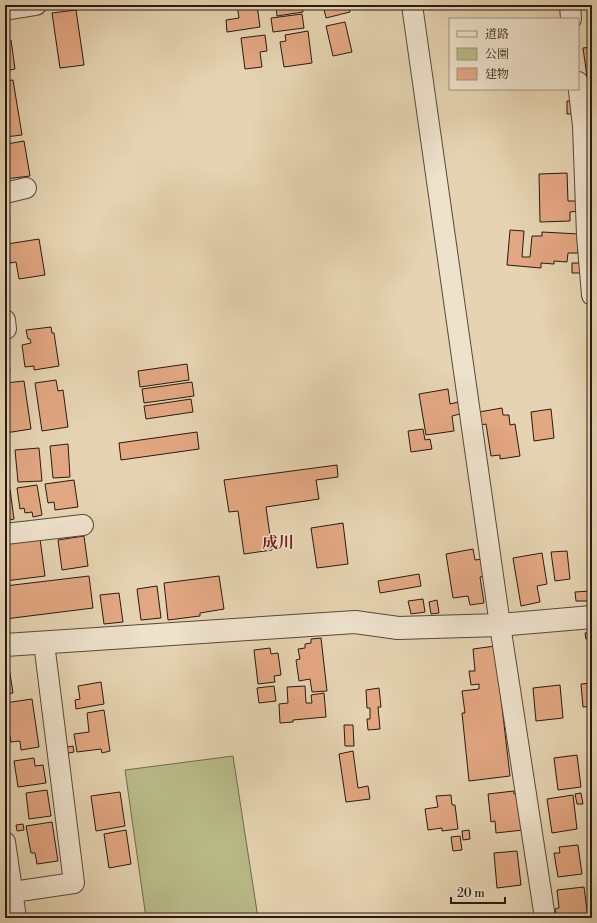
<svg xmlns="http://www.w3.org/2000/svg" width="597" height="923" font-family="'Libre Bodoni','Noto Serif JP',serif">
<rect width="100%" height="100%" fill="#e5d3b1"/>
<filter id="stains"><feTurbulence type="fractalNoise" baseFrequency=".005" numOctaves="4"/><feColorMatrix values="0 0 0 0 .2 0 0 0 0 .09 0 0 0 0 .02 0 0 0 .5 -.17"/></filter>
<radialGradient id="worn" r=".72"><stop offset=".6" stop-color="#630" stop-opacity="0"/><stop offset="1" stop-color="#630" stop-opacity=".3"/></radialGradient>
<path fill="#b8bb89" stroke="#706b4d" d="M233,756L258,918H146L125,770Z"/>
<path fill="#e3a782" stroke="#281b11" d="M237,5H257L260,27L227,32L226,20L239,18Z
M276,5H302L303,12L277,16Z
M323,5H349L350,12L326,18Z
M76,10L84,65L60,68L52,13Z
M302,14L304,28L273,32L271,18Z
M345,22L352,52L333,56L326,26Z
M308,31L312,63L284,67L280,42L286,41L285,35Z
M265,35L267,51L260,52L262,67L245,69L241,38Z
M11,40L15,69L5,71V41Z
M592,47V83L588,84L583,48Z
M13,80L22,135L5,137V81Z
M567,101H574V114H567Z
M24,141L30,176L5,179V148H8L7,144Z
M567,173L568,201H578V211L570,212V221L540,222L539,174Z
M8,212L10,225L5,226V213Z
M510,230L524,231L522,257H530L532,236H542V232L579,234L578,253H568L567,262L554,261V264L541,263V268L507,265Z
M39,239L45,275L19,279L16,262L10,263L7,244Z
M572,263H581L582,273H572Z
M51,327L52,333H54L59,366L34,370V366L25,367L22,345L31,343L30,339H28L26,330Z
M5,340L10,370H6L7,377H5Z
M187,364L189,380L140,387L138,371Z
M56,380L58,391L63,390L68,427L42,431L35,383Z
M24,381L31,429L5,433V383Z
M192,382L194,396L144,403L142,389Z
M448,389L450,404L458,402L460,414L452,416L454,431L426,435L419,394Z
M191,399L193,412L146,419L144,406Z
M502,408L503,415H509L510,425L515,424L520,456L500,459V455L491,456L486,424L481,425L479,412Z
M551,409L554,438L534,441L531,412Z
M423,429L425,440L430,439L432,449L411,452L408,431Z
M197,432L199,449L121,460L119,443Z
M68,444L70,477L53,478L50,446Z
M39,448L42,481L18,482L15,450Z
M337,465L338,477L316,480L319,499L266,507L272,550L244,554L238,511L229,512L224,480Z
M74,480L78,507L55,510L54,502L48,503L45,484Z
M37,485L42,515L33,517L32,512L25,513L24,508L20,509L17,488Z
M5,489H10L14,519L5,521Z
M343,523L348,564L317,568L311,528Z
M84,536L88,566L62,570L58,540Z
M40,539L45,576L5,581V544Z
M473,549L475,560L482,559L485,576L480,577L484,603L470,605L468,596L453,598L446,554Z
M567,551L570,579L555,581L551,552Z
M542,553L547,584L537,586L540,602L521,606L513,558Z
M419,574L421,586L380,593L378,581Z
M89,576L93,608L5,619V586Z
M219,576L224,609L200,613V616L168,620L164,583Z
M157,586L161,618L141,620L137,589Z
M590,591L591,601H576L575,592Z
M119,593L123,622L104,624L100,595Z
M423,599L425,612L411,614L408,601Z
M437,600L439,613L431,614L429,602Z
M592,632V639H586L585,633Z
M321,638L327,691L312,692L310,679L299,681L296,660L300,659L298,649L305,648V644L311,643V639Z
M495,646L510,776L469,781L462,713H465L462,691L479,689V684L471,685L469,671H475L473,649Z
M270,648L271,654L278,653L281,675L274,676L275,682L258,684L254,650Z
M9,667L13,693L5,694V668Z
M101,682L104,704L76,709L75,700L80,699L78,686Z
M592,683V706L583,707L581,684Z
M560,685L563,718L536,721L533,688Z
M274,686L276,701L259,703L257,688Z
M305,686L306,703H312L311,695L324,693L326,717L293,720V722L280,723L279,704L288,703L287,687Z
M379,688L381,707H378L380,729L368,730L367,719H370V708H367L366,690Z
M32,699L39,747L21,750L20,741L11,742L5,710V703Z
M104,710L110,751L102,753L101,749L77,752L74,734L89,732L87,713Z
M344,725H353L354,746H345Z
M73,746L74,752L64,754L63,748Z
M353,751L358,788L368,786L370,799L346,802L339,754Z
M577,755L581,787L558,790L554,758Z
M34,758L35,766L43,765L46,783L18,787L14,761Z
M47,790L51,816L29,819L26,793Z
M514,791V794L519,793L523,830L496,833L495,821L491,822L488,794Z
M120,792L125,826L96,831L91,796Z
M581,793L583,804H577L575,794Z
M451,795L452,805H455L458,829L442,831V828L428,830L425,809L438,807L436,796Z
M573,795L577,829L552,833L547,799Z
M52,822L58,861L37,864L35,853H31L26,826Z
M23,824L24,830L17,831L16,825Z
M126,830L131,864L109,868L104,834Z
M469,830L470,839L463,840L462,831Z
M460,836L462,850L453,851L451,837Z
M578,845L582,874L558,877L554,853H560L559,847Z
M517,851L521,885L497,888L494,853Z
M584,887L588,918H557L555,909L559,908L557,890Z"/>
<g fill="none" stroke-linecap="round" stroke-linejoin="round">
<defs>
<path id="minor" d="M412,5L500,625L545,918
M570,5L571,19
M5,10L36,5
M578,82L583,126L587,235L592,295
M5,193L26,188
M5,320L6,329H5
M5,534L83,525
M5,842L16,918
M13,892L74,883L44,643"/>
<path id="tertiary" d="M5,645L355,622L398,628L500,625L592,617"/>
</defs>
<use href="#minor" stroke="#574939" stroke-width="22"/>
<use href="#tertiary" stroke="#574939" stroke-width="24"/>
<use href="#minor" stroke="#eee2cc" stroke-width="20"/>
<use href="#tertiary" stroke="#eee2cc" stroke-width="22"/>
</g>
<g text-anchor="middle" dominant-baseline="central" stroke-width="3" stroke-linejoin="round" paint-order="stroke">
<g font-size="16" font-weight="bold" fill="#7a1f14" stroke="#eee2cc">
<text x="278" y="543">成川</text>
</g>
</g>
<rect width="597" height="923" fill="none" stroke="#e5d3b1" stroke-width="20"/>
<rect x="6" y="6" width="585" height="911" fill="none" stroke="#281b11" stroke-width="2"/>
<rect x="10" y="10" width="577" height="903" fill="none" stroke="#281b11"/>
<rect x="449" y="18" width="130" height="72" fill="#eee2cc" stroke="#9f9281"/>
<rect x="457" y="31" width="20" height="6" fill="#eee2cc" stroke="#9f9281"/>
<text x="485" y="38" font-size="12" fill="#281b11">道路</text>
<rect x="457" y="48" width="20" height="12" fill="#b8bb89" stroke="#9f9281"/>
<text x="485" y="58" font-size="12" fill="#281b11">公園</text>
<rect x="457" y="68" width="20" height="12" fill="#e3a782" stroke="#9f9281"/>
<text x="485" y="78" font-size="12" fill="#281b11">建物</text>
<path d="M451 897v6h54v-6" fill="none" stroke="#281b11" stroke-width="2"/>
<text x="457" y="897" font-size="12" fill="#281b11" stroke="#eee2cc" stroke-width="3" paint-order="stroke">20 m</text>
<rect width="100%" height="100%" filter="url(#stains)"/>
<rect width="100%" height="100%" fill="url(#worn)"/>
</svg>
